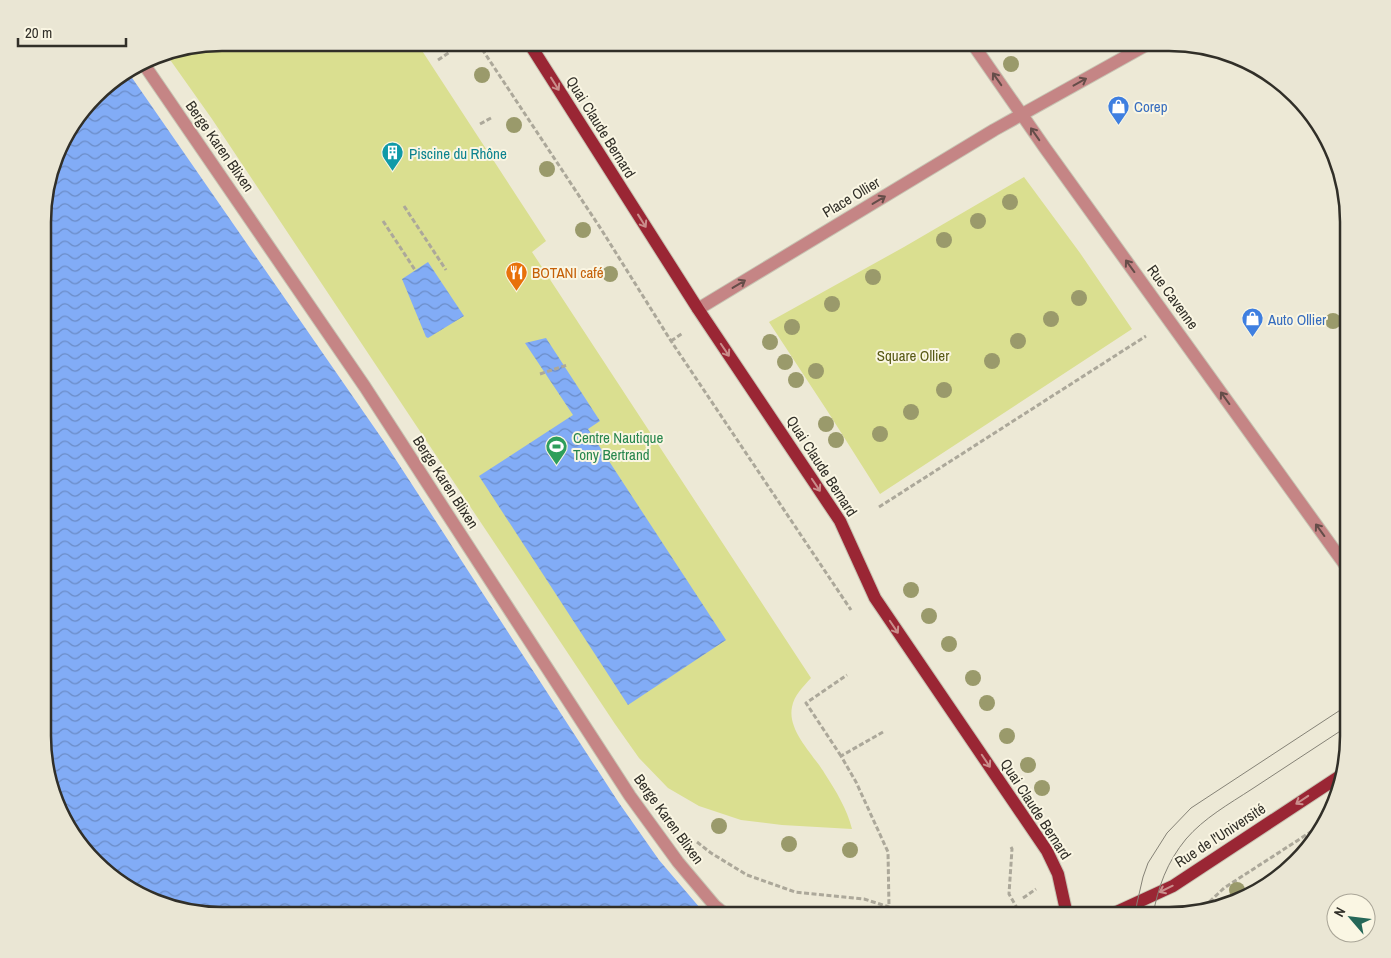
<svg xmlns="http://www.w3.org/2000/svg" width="1391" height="958" font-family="'Archivo Narrow',sans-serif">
<defs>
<pattern id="water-waves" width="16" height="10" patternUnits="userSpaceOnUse" patternTransform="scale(1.25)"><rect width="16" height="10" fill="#82acf6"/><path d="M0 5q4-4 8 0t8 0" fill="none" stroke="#6b8cc7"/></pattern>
</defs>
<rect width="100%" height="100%" fill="#ede9d6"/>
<path fill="#dadf90" d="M222,43H417L546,241L532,252L811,678C803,687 794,695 792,707C787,731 814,755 825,774C836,791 847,809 852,829L782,825L741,820L699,806L668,788L639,758L615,724L212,119L166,54Z
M1024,177L1080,253L1132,329L880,494L828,412L769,322L904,247Z"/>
<path fill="url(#water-waves)" d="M128,72L385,443L619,803L659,860L706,915H211L164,906L113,879L67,826L44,759V199L61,143L104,87Z
M428,262L464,316L428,338L426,337L402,279Z
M546,338L600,421L588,429L726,640L628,705L479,476L573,415L525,343Z"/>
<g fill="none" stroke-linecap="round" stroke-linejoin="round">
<defs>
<path id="minor" d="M972,43L1045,148L1348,569
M143,63L365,387L630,796L678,862L715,906L726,915
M698,309L994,130L1150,43"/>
<path id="major" d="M529,43L698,309L840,521L875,598L1047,851L1058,874L1067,915
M1110,915L1173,886L1343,774"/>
</defs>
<use href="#minor" stroke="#c7c4b3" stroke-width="14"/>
<use href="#major" stroke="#c7c4b3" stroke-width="14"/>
<path stroke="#aca89a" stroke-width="3" stroke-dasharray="5 2.5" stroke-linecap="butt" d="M267,43L268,44
M478,43L601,229L671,341L851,610
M438,60L450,52
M480,124L491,118
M404,206L446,270
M383,221L415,270
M671,341L683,333
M540,374L567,365
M879,507L1146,336
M883,732L841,756L856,782L888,852L889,907
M841,756L806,703L847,675
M697,842L711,853L747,875L795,892L864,899L889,907L905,915
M1011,847L1012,849L1009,894L1021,915
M1023,898L1036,889
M1204,907L1224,888L1323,824"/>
<use href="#minor" stroke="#c58585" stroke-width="12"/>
<use href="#major" stroke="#9a2634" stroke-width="12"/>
<path stroke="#858276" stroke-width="1" d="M1135,915L1137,903L1143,877L1148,863L1167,833L1191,808L1348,705
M1153,915C1158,887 1167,862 1186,839C1204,818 1229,804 1252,789C1284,768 1316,747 1348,726"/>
</g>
<g fill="#9a9a6b">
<circle cx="1011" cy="64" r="8"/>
<circle cx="482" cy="75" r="8"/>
<circle cx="514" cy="125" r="8"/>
<circle cx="547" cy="169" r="8"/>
<circle cx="1010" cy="202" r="8"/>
<circle cx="978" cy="221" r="8"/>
<circle cx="583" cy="230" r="8"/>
<circle cx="944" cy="240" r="8"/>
<circle cx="610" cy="274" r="8"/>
<circle cx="873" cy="277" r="8"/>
<circle cx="1079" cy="298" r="8"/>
<circle cx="832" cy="304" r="8"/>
<circle cx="1051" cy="319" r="8"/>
<circle cx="1333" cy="321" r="8"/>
<circle cx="792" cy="327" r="8"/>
<circle cx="1018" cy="341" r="8"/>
<circle cx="770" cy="342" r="8"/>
<circle cx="992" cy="361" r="8"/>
<circle cx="785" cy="362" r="8"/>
<circle cx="816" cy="371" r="8"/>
<circle cx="796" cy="380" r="8"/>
<circle cx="944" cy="390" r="8"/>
<circle cx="911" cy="412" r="8"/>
<circle cx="826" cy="424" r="8"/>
<circle cx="880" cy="434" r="8"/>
<circle cx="836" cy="440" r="8"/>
<circle cx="911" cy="590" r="8"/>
<circle cx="929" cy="616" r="8"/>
<circle cx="949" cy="644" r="8"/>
<circle cx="973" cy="678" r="8"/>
<circle cx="987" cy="703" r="8"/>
<circle cx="1007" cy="736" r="8"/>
<circle cx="1028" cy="765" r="8"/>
<circle cx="1042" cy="788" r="8"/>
<circle cx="719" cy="826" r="8"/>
<circle cx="789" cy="844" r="8"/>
<circle cx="850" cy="850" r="8"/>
<circle cx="1237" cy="890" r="8"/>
</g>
<defs><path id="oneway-shaft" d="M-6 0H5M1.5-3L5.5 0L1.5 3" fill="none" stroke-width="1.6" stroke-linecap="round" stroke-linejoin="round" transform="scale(1.25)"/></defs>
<g stroke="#654d49">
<use href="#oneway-shaft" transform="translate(997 79) rotate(-125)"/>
<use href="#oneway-shaft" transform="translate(1080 82) rotate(-29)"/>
<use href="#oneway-shaft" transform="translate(1035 134) rotate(-125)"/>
<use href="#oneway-shaft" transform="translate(879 200) rotate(-31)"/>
<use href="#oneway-shaft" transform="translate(1130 266) rotate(-126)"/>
<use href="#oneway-shaft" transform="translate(739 284) rotate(-31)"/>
<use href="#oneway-shaft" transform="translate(1225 398) rotate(-126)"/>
<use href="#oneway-shaft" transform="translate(1320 530) rotate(-126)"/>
</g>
<g stroke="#ca8e8c">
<use href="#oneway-shaft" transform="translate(555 84) rotate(58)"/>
<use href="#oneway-shaft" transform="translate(642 221) rotate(58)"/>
<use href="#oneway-shaft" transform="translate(725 350) rotate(56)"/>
<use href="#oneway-shaft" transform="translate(816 485) rotate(56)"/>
<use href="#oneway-shaft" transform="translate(894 627) rotate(56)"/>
<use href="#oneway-shaft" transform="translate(986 761) rotate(56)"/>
<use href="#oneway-shaft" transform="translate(1302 800) rotate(146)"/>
<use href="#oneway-shaft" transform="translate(1166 889) rotate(154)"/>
</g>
<defs>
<symbol id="shop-pin" viewBox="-11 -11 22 30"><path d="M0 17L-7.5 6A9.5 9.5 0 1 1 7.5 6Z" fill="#3f7fe0" stroke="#faf6e3"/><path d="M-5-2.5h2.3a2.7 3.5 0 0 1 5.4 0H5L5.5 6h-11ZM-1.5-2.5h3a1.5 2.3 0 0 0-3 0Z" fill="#fff"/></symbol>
<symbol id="building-pin" viewBox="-11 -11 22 30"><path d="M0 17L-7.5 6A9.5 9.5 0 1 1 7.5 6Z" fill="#0f9aa8" stroke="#faf6e3"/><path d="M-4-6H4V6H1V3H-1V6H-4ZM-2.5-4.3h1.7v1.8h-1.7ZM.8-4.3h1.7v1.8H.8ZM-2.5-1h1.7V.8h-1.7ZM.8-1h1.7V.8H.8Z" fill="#fff"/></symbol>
<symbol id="restaurant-pin" viewBox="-11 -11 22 30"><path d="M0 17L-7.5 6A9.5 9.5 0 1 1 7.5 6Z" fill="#e8710a" stroke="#faf6e3"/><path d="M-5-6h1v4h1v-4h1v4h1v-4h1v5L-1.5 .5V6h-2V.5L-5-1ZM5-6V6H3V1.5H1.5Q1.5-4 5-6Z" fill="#fff"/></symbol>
<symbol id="stadium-pin" viewBox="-11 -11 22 30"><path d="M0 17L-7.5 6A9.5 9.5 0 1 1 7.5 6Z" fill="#2e9e5b" stroke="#faf6e3"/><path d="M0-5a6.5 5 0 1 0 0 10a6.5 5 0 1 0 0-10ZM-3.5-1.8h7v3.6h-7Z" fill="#fff"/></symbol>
</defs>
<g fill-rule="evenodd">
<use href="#shop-pin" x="1106" y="94" width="25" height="34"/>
<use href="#building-pin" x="380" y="140" width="25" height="34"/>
<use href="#restaurant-pin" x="504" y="260" width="25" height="34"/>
<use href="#shop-pin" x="1240" y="306" width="25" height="34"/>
<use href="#stadium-pin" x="544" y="434" width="25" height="34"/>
</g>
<g text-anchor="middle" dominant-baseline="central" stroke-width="4" stroke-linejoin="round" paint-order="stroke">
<g font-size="15" fill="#366cbe" stroke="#faf6e3" text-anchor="start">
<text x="1134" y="106">Corep</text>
<text x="1268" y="319">Auto Ollier</text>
</g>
<g font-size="15" fill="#312f28" stroke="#faf6e3">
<text transform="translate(601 127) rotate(58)">Quai Claude Bernard</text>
<text transform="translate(220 146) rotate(55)">Berge Karen Blixen</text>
<text transform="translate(851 197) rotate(-31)">Place Ollier</text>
<text transform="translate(1173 297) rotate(54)">Rue Cavenne</text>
<text transform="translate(822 466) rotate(57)">Quai Claude Bernard</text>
<text transform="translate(446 482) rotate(57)">Berge Karen Blixen</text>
<text transform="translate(1036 809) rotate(57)">Quai Claude Bernard</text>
<text transform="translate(669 819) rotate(54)">Berge Karen Blixen</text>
<text transform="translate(1220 835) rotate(-33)">Rue de l'Université</text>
</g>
<g font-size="15" fill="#0d838f" stroke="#faf6e3" text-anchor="start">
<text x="409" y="153">Piscine du Rhône</text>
</g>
<g font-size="15" fill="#c56008" stroke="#faf6e3" text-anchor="start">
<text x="532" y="272">BOTANI café</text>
</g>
<g font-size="15" fill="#575914" stroke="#faf6e3">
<text x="913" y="355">Square Ollier</text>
</g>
<g font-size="15" fill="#27864d" stroke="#faf6e3" text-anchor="start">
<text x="573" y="437">Centre Nautique<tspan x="573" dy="17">Tony Bertrand</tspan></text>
</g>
</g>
<path d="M0 0H1391V958H0ZM222 51H1169A171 171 0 0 1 1340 222V736A171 171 0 0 1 1169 907H222A171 171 0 0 1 51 736V222A171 171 0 0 1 222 51Z" fill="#eae6d4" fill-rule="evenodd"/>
<path fill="none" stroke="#312f28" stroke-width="2.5" d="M222 51H1169A171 171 0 0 1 1340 222V736A171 171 0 0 1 1169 907H222A171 171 0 0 1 51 736V222A171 171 0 0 1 222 51Z"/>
<g transform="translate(1351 918) rotate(298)"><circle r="24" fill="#faf6e3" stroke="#aaa698"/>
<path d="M0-4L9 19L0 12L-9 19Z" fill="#256758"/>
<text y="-8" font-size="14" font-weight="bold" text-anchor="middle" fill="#312f28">N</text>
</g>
<path d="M18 38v8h108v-8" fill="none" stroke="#312f28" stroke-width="2.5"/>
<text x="25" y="38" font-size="15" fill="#312f28" stroke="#faf6e3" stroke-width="4" paint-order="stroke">20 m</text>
</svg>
